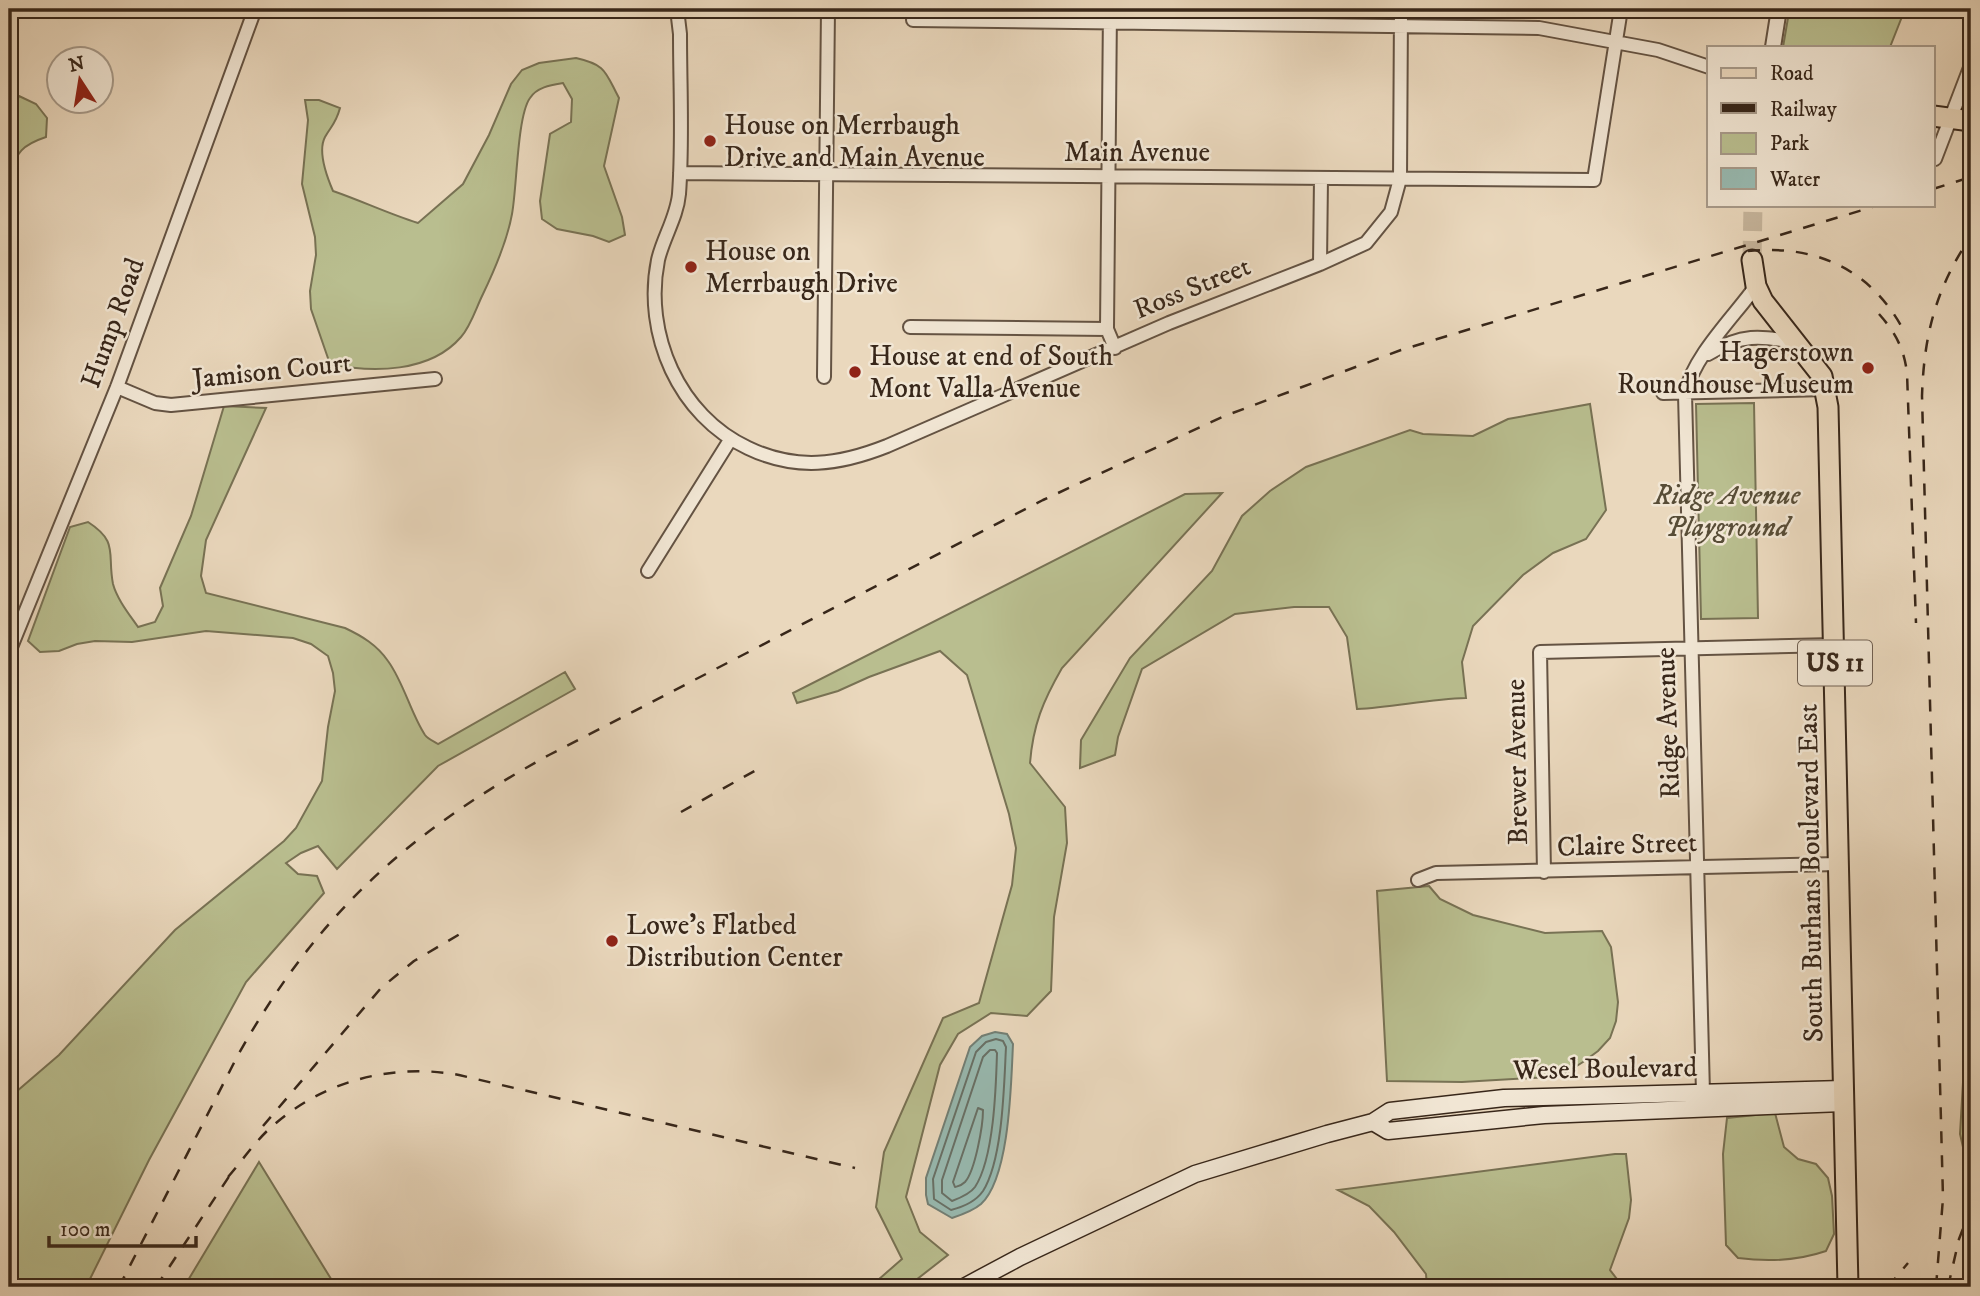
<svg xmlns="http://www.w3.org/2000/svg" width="1980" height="1296" font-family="'IM FELL DW Pica',serif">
<rect width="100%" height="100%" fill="#ead8bd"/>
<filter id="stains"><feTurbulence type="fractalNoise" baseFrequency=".00286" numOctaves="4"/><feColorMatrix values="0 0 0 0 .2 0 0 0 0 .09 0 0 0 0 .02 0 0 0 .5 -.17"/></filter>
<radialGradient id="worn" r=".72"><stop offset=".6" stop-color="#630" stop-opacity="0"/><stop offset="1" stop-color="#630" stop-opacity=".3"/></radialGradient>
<path fill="#b9be8f" stroke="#787254" stroke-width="2" d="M1792,9H1905L1890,47H1783L1789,12Z
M576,58C607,65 605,72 619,98L604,166L622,217L625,235L609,242L593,236L557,229L542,219L540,201L550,134L571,122L572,99L563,83C551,85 537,87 530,98C517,116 517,188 512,214C507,242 495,269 483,294C476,308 471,326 461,337C430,373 372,373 330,364L311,309L310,291L316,255L315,237L302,184L308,120L305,100H319L340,108C336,123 332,125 325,137C317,152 327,177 333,191C362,201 389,214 418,223L463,184L489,135L511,84L522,70L539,63Z
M19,96L36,104L47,118L46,137C22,145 17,152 9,175V122Z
M1754,403L1758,618L1701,619L1696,404Z
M1590,404L1606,510L1586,539L1553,553L1523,575L1473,626L1462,662L1466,698C1429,699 1394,707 1357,709L1347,637L1329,607H1294L1235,614L1142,669L1118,737L1115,755L1080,768L1081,740L1130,658L1212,571L1242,516L1270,491L1306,467L1410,430L1423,434L1473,436L1508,419Z
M224,406L266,408L206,540L201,576L206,593L345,628C362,636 377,645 388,661C404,683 411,714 425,735C428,739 433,741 438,744L565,672L575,689L438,766L337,869L318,846L301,853L286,863L298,874L317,876L324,893L246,982L149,1160L86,1287H9V1098L59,1055L175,930L284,841L296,828L322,781L328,727L335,691L333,673L328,656L311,644L293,638L206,631L132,642L95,641L77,644L59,651L40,652L28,641L70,527L88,522C119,542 107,553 113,584C117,599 129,614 138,627L155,622L163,606L160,588L191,516Z
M1971,472V609C1968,568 1955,509 1971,472Z
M1222,493L1062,668C1043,701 1033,725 1030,763L1065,807L1067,843L1054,917L1051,991L1027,1016L991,1013L958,1034L940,1065L906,1197L920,1232L948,1255L907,1287H870L902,1259L876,1207L884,1152L943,1018L979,1003L1012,885L1016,848L1009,814L967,675L940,651L869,677L838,691L797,703L793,693L1185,494Z
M1429,886L1440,899L1473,915L1545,933L1602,931L1611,947L1618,1002L1616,1021L1610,1038L1598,1051L1583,1062L1567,1072L1550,1077L1462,1082L1387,1081L1377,891Z
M1971,945V1154L1965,1156L1960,1134Z
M1775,1113L1784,1147L1798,1159L1816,1164L1828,1178L1832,1196L1834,1234L1826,1251C1797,1261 1768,1262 1738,1258L1726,1245L1723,1154L1727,1118Z
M1615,1154H1626L1631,1200L1629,1218L1610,1270L1623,1287H1427L1426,1274L1394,1232L1369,1206L1338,1190Z
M259,1162L336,1287H184Z"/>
<path fill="#98bab1" stroke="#727f75" stroke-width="2" d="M995,1032L1007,1034L1013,1044C1011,1083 1010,1177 981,1204C973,1211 961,1215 952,1218L928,1204L926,1195V1178L970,1047L982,1036Z"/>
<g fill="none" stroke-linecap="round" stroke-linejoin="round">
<path stroke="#687066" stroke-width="2" d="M996,1039L1003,1041L1006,1047C1004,1085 1003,1159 983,1191C976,1201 963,1207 951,1210L934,1199L933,1179L976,1052L986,1042Z
M990,1050H995L997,1053C996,1087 994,1158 975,1187C970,1194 960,1198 952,1201L942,1193V1180L983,1057Z
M978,1108L983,1110C983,1126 975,1171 965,1182C961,1186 959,1186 955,1187L953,1182Z"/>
<path stroke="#c6b59c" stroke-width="19" stroke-dasharray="19 10" stroke-linecap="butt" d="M1752,260L1753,205"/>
<defs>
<path id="minor" d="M677,9L680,34C680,87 683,141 679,194C677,217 663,238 658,260C643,334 679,416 748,448C796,471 839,465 887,446L1169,323L1320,264L1366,243L1391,212L1400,179L1401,9
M1110,9L1107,329L1115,348
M913,20L1539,28L1658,50L1709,67
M1935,159L1971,65
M680,173L1594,180L1621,9
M1320,264L1321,178
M910,327L1107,329
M1708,354C1741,334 1760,335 1797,343
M824,377L828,9
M117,387L155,403L171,405L435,379
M1663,393L1826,389
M648,571L730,440
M9,652L117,387L255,9
M1544,872L1540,652L1834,645
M1418,880L1436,873L1839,864
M1703,1093L1685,394C1694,355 1733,318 1756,286"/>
<path id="tertiary" d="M1773,47L1779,9"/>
<path id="secondary" d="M1373,1122L1388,1131L1544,1115L1843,1103
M964,1287L1020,1257L1195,1174L1327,1134L1373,1122L1390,1111L1504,1098L1843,1089"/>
<path id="primary" d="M1933,116L1971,121
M1752,260L1756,286L1763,301L1822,376L1828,407L1848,1287"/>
</defs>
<use href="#minor" stroke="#645343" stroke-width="16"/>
<use href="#tertiary" stroke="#645343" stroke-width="18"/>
<use href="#secondary" stroke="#38271a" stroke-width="19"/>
<use href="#primary" stroke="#38271a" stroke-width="23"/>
<use href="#minor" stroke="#f1e6d4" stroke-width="12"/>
<use href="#tertiary" stroke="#f1e6d4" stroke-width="14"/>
<use href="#secondary" stroke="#f1e6d4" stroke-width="16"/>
<use href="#primary" stroke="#ead8bd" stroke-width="19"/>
<path stroke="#38271a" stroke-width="2.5" stroke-dasharray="12 12" stroke-linecap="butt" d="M1933,189L1971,177
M1748,251C1818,244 1874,271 1906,335
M1879,314C1895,332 1904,348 1907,373L1916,623
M681,812L758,769
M263,1126L381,988L414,961L465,931
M228,1177C241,1162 252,1146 266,1132C317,1083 389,1062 459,1075L855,1168
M119,1287L238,1055C318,913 407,833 549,755L1043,500L1222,417L1401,350L1879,205
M156,1287L234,1169
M1888,1287L1908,1263
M1936,1287L1943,1198L1922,396C1924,334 1936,288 1971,236
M1948,1287L1959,1239L1971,1208"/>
</g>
<g fill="#8f2418" stroke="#f1e6d4" stroke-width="2.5">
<circle cx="710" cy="141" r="7"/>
<circle cx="691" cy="267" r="7"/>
<circle cx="1868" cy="368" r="7"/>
<circle cx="855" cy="372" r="7"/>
<circle cx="612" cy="941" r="7"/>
</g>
<g text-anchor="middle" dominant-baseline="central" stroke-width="5" stroke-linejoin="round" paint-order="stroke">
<rect fill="#f1e6d4" stroke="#706052" stroke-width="2" x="1798" y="640.5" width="74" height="45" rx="5"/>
<g font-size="26" font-weight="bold" fill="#38271a">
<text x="1835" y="663">US 11</text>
</g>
<g font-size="28" fill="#38271a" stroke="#f1e6d4" text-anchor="start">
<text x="724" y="125">House on Merrbaugh<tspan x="724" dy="32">Drive and Main Avenue</tspan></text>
<text x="705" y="251">House on<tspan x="705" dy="32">Merrbaugh Drive</tspan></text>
<text x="1854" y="352" text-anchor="end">Hagerstown<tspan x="1854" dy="32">Roundhouse Museum</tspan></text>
<text x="869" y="356">House at end of South<tspan x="869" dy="32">Mont Valla Avenue</tspan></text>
<text x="626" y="925">Lowe's Flatbed<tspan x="626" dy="32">Distribution Center</tspan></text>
</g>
<g font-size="28" fill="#38271a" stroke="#f1e6d4">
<text x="1137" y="152">Main Avenue</text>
<text transform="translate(1192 288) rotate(-22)">Ross Street</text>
<text transform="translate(113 323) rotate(-70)">Hump Road</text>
<text transform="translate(272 371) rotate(-6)">Jamison Court</text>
<text transform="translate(1668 723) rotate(-92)">Ridge Avenue</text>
<text transform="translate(1517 762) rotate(-91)">Brewer Avenue</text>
<text transform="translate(1627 845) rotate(-2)">Claire Street</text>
<text transform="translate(1811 873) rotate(-91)">South Burhans Boulevard East</text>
<text transform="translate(1605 1069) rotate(-1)">Wesel Boulevard</text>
</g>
<g font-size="28" font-style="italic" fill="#584d37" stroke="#f1e6d4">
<text x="1727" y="495">Ridge Avenue<tspan x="1727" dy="32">Playground</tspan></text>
</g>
</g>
<rect width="1980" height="1296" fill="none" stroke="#ead8bd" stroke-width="35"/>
<rect x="10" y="10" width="1959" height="1275" fill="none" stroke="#38271a" stroke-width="3.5"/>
<rect x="18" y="18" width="1945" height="1261" fill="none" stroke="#38271a" stroke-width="2"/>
<rect x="1707" y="46" width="228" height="161" fill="#f1e6d4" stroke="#a79a8a" stroke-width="2"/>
<rect x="1721" y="68" width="35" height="10" fill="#ead8bd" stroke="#a79a8a" stroke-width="2"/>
<text x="1770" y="80" font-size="21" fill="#38271a">Road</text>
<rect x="1721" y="103" width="35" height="10" fill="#38271a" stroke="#a79a8a" stroke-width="2"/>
<text x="1770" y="116" font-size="21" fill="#38271a">Railway</text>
<rect x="1721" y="133" width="35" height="21" fill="#b9be8f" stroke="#a79a8a" stroke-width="2"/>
<text x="1770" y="150" font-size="21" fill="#38271a">Park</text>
<rect x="1721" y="168" width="35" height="21" fill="#98bab1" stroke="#a79a8a" stroke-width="2"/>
<text x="1770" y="186" font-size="21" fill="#38271a">Water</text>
<g transform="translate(80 80) rotate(348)"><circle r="33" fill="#f1e6d4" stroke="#a79a8a" stroke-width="2"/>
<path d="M0-5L12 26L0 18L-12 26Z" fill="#8f2418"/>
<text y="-10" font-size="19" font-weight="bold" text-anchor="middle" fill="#38271a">N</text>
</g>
<path d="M49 1236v10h147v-10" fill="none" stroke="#38271a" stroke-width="3.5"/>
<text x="60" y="1236" font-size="21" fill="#38271a" stroke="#f1e6d4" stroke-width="5" paint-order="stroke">100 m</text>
<rect width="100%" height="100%" filter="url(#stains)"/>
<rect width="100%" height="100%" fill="url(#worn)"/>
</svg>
